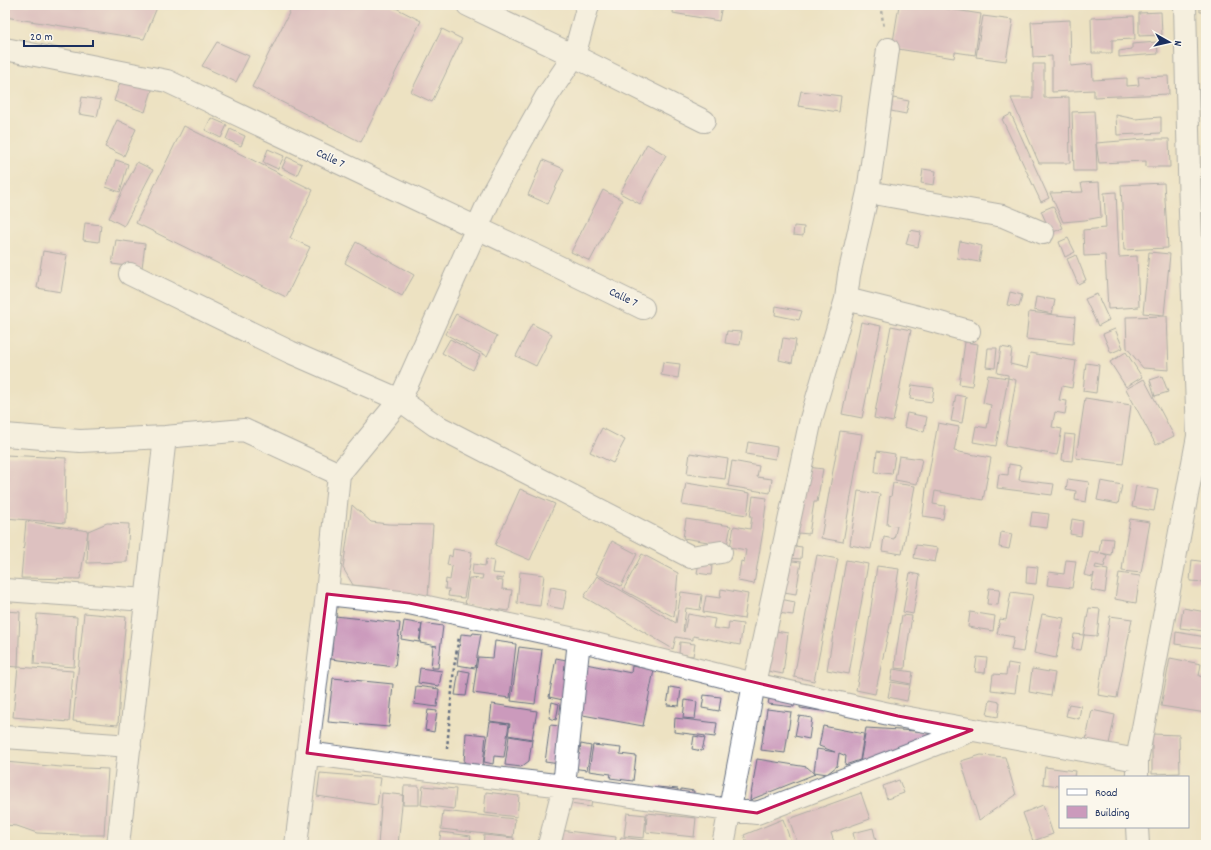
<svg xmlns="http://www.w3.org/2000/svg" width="1211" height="850" font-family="Dekko,sans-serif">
<rect width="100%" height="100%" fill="#fbf7ec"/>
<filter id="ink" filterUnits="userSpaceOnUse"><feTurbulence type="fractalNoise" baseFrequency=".025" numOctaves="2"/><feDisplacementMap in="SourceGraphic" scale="8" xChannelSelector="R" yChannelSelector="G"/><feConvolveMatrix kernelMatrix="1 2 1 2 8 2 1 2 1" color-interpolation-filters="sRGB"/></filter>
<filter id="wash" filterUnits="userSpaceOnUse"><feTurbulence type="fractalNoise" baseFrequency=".012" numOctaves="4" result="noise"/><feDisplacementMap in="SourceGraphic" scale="16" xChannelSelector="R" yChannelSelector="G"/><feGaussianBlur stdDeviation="0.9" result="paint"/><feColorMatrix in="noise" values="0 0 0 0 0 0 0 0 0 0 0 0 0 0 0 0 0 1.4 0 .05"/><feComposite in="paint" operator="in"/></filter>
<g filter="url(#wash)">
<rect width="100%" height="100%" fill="#ede2c2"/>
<g id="blocks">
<path fill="#cb9abc" d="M5,5H158L144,39L5,17Z
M293,5H390L421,21L361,142L252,87Z
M674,5H722L719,21L673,13Z
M899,5H942V8L981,14L975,55L955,52L954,58L892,48Z
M1200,5H1206V12H1200Z
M1161,12L1162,35L1139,36V13Z
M983,16L1013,20L1006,61L976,57Z
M1134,16L1135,39L1112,40V53H1092L1091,18Z
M1070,20L1071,66L1092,64L1093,80L1127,78V86L1139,85L1138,77L1168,76L1169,94L1094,97V90L1052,92V56L1033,57L1031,22Z
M442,29L462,39L432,102L411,92Z
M217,42L249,56L236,82L202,66Z
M1157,42L1158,54L1119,57V51L1132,49V44Z
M1033,64H1044V98L1069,97L1070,163H1039L1011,98H1033Z
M122,77L153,87L145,112L114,101Z
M801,91L841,96L839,112L798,106Z
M82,97L101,100L97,117L79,114Z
M893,98L909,101L906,114L891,111Z
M1094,111L1096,143L1145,139H1169L1170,167H1146V161L1099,163L1096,143L1097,171H1074L1072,112Z
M1011,114L1049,198L1041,202L1002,119Z
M1116,115L1135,119L1161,117V133L1117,135Z
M211,118L227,125L221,138L205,130Z
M117,120L136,129L124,156L105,147Z
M184,126L313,190L290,238L310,247L286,297L136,223Z
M230,129L245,136L241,146L226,139Z
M647,144L666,155L640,204L620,193Z
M268,149L284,156L278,169L263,162Z
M1205,156H1206V192L1204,193Z
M287,157L302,164L297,175L282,168Z
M116,160L128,164L120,192L106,187Z
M543,160L564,169L548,204L528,195Z
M137,162L153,170L124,226L109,218Z
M923,169L936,171L934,185L921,183Z
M1099,182L1101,217L1085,220L1063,222L1050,193L1083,192L1081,183Z
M1164,183L1168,248L1124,250L1121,185Z
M603,190L622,200L590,261L571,252Z
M1116,192L1119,257L1137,256L1139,307L1108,309L1105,255L1084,256L1083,230L1106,228L1104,193Z
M1053,206L1063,228L1051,233L1041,211Z
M85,223L101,225L99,242L83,240Z
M794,226L804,227L803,236L793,235Z
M910,230L921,232L918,247L906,244Z
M1068,238L1075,252L1065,257L1059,242Z
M116,240L145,244L142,268L112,264Z
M960,241L982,246L979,262L957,258Z
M356,242L414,275L402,296L345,263Z
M43,251L67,255L61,292L37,288Z
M1149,252L1170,254L1164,315L1143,313Z
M1076,255L1086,280L1078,284L1067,259Z
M1010,292L1022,295L1019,307L1007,305Z
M1097,294L1109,320L1098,326L1085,299Z
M1036,297L1055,300L1052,314L1034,310Z
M1201,302H1206V320L1201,321Z
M776,306L802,311L799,320L775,315Z
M1029,312L1075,317L1073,344L1026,339Z
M456,314L497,336L487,356L445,334Z
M1167,316L1169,370L1143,368L1127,348L1126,317Z
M861,322L881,326L862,418L842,414Z
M532,324L552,334L536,366L516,356Z
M891,326L911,330L893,422L874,418Z
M1115,329L1123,348L1111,353L1103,334Z
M727,331L742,332L740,345L725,343Z
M783,338L796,340L792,363L779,360Z
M450,339L480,355L473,370L442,353Z
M965,342L978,344L972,386L959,384Z
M1001,347L1012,349L1010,364L1027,368L1030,353L1076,361L1072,388L1062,386L1059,400L1067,401L1065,414L1055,412L1052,427L1062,429L1057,455L1005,446L1016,380L1008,378V375L997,373Z
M988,348H997L995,368L986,367Z
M1126,352L1142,377L1126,387L1110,362Z
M663,362L680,364L678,378L661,375Z
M1086,363L1099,365L1096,393L1083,391Z
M988,375L1008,378L996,446L973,442L976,426L987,428L991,405L983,403Z
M1162,376L1168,392L1155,396L1150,380Z
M1144,379L1174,436L1156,445L1126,389Z
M912,385L934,388L932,402L910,399Z
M956,395L966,397L962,423L951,421Z
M1085,398L1131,405L1123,464L1076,458Z
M907,413L927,417L924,432L904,427Z
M938,423L959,427L954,451L991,458L983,500L935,491L933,504L945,506L943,519L923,516L926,489Z
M602,428L625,440L613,463L590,452Z
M840,431L862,434L843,542L821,538Z
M1065,434L1075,435L1072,461L1062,460Z
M748,442L777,447L775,459L746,454Z
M877,451L895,454L892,474L875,472Z
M690,453L728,459L725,479L687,474Z
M5,455L66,458L65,523L5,518Z
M899,456L922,459L917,484L895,480Z
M732,461L759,466L757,477L772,479L770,493L728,486Z
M1009,464L1021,466L1019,480L1054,484L1052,495L997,488L999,474L1008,475Z
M808,467L823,469L817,502H814L809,534L798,533Z
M1068,479L1089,482L1086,502L1075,500L1076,491L1066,489Z
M1101,481L1122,485L1118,504L1097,500Z
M686,483L750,493L747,515L682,505Z
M893,483L915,486L902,554L882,551L884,537L894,539L897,526L887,525L890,496L891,497Z
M1136,486L1158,490L1154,511L1132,507Z
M520,489L555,504L530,560L495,545Z
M858,491L880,494L871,549L850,545Z
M753,496L767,498L764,520L763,531L754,584L738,581L741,561L744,562L746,550L730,547L734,526L750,529L752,517H750Z
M352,505L371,522L388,524L433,525L428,597L381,588L353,585L343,568Z
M1032,512L1049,514L1047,528L1030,526Z
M686,519L731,526L727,545L683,538Z
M1072,519L1083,521L1081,536L1070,534Z
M1130,519L1150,522L1141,573L1122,571L1125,546Z
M26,521L88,531L80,579L21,578Z
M107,523L129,524L127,562L87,563L88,531Z
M1001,532L1012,534L1009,549L999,547Z
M1101,538L1113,539L1111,555L1101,553L1107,555L1104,567L1096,565L1095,568L1108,570L1105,593L1091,590L1094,573L1093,577L1084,575L1090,551L1099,553Z
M612,541L637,554L621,586L596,574Z
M788,545L802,547L801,559L786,558Z
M916,545L938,548L935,562L914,558Z
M453,549L472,552L464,598L448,596L449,589H445L446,579L450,580L452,566L447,565L449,555L452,557Z
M642,554L678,573L674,617L623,590Z
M817,555L838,559L814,681L794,677Z
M486,559L494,561L492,573L504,574L503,579L496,578V580L503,581L502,589L512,590L509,611L465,605L469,578L482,579L483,575L472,574L473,564L485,566Z
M785,560L801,562L796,594L784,592Z
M846,560L868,564L849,674L827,670Z
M1066,560L1076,561L1072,588L1047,585L1049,572L1064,574Z
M1192,560L1206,562L1205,582L1190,581Z
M699,563L712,565L711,575L697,573Z
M877,566L899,569L890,625L875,694L856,690L867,635Z
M1027,566L1038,567L1036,584L1026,583Z
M520,572L544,575L540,606L517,603Z
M910,573L920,575L913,614L903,612Z
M1119,573L1140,576L1136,603L1115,599Z
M597,576L676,623L681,592L702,595L700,610L686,608L683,631L684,632L688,614L715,619L713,628L728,630L729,622L743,624L740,645L693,636V640L676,637L673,649L584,597Z
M551,587L567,590L563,609L547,606Z
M989,588L1000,589L998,605L987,604Z
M721,589L748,594L744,619L703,612L706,596L720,598Z
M1011,592L1033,595L1023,652L1011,650L1014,637L997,634L1000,619L1006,620Z
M780,599L795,602L793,615L778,613Z
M1089,608L1100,609L1097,636L1084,635Z
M1183,608L1206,612L1204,631L1180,628Z
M5,611L20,612L18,667L5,666Z
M970,612L995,616L993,631L968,627Z
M84,613L126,617L121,673L118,725L73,721Z
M37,614L77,617L74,667L34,664Z
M1042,614L1064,618L1056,658L1034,653Z
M902,615L912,616L906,655L905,669L895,668L896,654Z
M335,616L400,623L395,667L331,659Z
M1110,616L1132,619L1117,698L1098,695Z
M404,621L422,624L419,642L401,639Z
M422,623L443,626L438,668H431L433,646H437L420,643Z
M775,631L788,633L783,674L768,671Z
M1176,632L1206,637L1204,648L1175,644Z
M473,633L481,634L475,668L457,665L461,634L472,635Z
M1074,634L1084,635L1081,650L1072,649Z
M495,641L516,644L510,698L473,693L478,657L493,658Z
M680,642L695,644L693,656L679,654Z
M519,647L542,650L535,704L511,701Z
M977,657L987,658L985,673L975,672Z
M556,658L631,673L632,666L654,670L643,726L561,711L563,700L549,697Z
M1170,658L1201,664L1199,676L1206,678V713L1161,706Z
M1008,663L1019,665L1015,693L991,690L993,674L1006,675Z
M18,667L73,671L69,722L13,717Z
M420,668L442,671L439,686L418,683Z
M893,669L913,672L911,684L891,680Z
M1032,669L1055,673L1051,696L1029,692Z
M459,670L470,672L466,696L455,695Z
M333,678L393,684L389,727L328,722Z
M891,682L910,685L907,701L888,697Z
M416,686L439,689L437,707L414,704Z
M670,687L681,689L679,706L667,705Z
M770,694L795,697L794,707L768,704Z
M704,695L721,697L719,711L702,708Z
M801,699L822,702L821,711L800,708Z
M685,700L697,702L695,719L683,718Z
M990,700L1000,702L998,717L987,715Z
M552,702L559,704L556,720L549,718Z
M492,704L537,711L532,739L508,735L510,724L490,721Z
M1069,704L1081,706L1079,719L1066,716Z
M767,709L791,712L785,753L761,750Z
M428,710L437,711L434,732L425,730Z
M1092,710L1115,715L1109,744L1086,740Z
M799,716L812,718L809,739L795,736Z
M675,718L717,723L715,737L674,732Z
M490,722L509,724L504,757L494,756L493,764L484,762Z
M550,725L560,726L567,765L545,762Z
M823,726L864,734L860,760L845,765L846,756L839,753L837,766L827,774L814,772L817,749L835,752L819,746Z
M866,728L933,732L934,742L860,763Z
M466,733L486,735L483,765L464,763Z
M1152,734L1179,735L1180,773L1152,774Z
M509,736L532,740L529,761L521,767L505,765Z
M694,736L705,738L702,751L692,749Z
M581,744L591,746L587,770L571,768L572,755H579Z
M593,745L621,748L620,754L636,756L633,781L610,778L611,774L589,771Z
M981,755L1005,757L1016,795L979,820L961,761Z
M757,759L807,767L815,774L750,800Z
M5,762L61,767L108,769L104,835H80L37,833L17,826L5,825Z
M1045,767L1075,771L1074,777H1060V786L1043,784Z
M320,773L381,778L377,805L317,796Z
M899,780L904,793L887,799L883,786Z
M404,786H419V805H403Z
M423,786L456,789L454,809L421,805Z
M657,787L678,789L677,799L656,797Z
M681,789L694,791L693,800L680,799Z
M486,792L519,796L517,817L484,813Z
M382,793L403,795L398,845H378Z
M861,793L870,819L831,833L835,845H798L789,819Z
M572,795L592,798L591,807L570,804Z
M1043,805L1053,834L1033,841L1023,813Z
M443,811L515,819L513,837L441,829Z
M627,813L646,815L644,838L624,836Z
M647,813L696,818L694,837L646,832Z
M783,819L792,845H770L769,840L757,845H748L744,835Z
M873,828L877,845H856L853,833Z
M551,829L616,837L615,845H549Z
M441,832L471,836L469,845H439Z
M484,835L514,838L513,845H483Z
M621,837L672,844V845H619Z"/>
</g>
</g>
<g filter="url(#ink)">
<use href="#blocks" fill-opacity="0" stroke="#646e81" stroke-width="1"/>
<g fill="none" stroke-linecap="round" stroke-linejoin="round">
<defs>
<path id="street" d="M468,5L574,56L704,121
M5,49L167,81L551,263L643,308
M868,192L1003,216L1043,233
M130,274L290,352L400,400L435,425L522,470L691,557L721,552
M846,299L922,318L969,331
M5,435L80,441L165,437L244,430L339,474
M5,590L146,600
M327,594L409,603L579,640L754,684L898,716L1137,760
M5,737L130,746
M307,753L445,772L564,786L729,810L757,813L972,730
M1137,777V760L1198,436L1190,212L1185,5
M1137,827L1138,845
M118,845L165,437
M296,845L327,594L339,474L400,400L493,192L545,99L574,56L588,5
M549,845L564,786L579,640
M723,845L754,684L811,419L846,299L849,275L868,192L888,49"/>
</defs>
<use href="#street" stroke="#646e81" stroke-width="24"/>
<path stroke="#646e81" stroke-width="2.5" stroke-dasharray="3 3" stroke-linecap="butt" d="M880,5L884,27
M447,749L454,667L459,637"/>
<use href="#street" stroke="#fff" stroke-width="22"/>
</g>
</g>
<path d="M0 0H1211V850H0ZM327,594L409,603L463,614L898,716L972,730L757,813L307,753Z" fill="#ede2c2" fill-opacity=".55" fill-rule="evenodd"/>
<path fill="none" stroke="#c2185b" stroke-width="3" stroke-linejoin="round" d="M327,594L409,603L463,614L898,716L972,730L757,813L307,753Z"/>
<g text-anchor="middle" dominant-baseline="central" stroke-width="3" stroke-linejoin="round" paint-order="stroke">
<g font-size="12" fill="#1b2f5e" stroke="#fbf7ec">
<text transform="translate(330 159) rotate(26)">Calle 7</text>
<text transform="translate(623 298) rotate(26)">Calle 7</text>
</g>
</g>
<rect width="1211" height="850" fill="none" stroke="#fbf7ec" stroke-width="20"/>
<rect x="1059" y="776" width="130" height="52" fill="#fbf7ec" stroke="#a1a7b3"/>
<rect x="1067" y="789" width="20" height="6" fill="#ffffff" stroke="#a1a7b3"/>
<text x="1095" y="796" font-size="12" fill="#1b2f5e">Road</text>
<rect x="1067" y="806" width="20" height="12" fill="#cb9abc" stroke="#a1a7b3"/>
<text x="1095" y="816" font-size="12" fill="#1b2f5e">Building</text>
<g transform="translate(1169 42) rotate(98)" stroke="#fbf7ec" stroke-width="3" paint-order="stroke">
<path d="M0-3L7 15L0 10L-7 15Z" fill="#1b2f5e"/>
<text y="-6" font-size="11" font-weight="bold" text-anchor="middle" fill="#1b2f5e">N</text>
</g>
<path d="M24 40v6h69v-6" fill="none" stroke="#1b2f5e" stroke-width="2"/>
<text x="30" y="40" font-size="12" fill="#1b2f5e" stroke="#fbf7ec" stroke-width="3" paint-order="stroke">20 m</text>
</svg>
